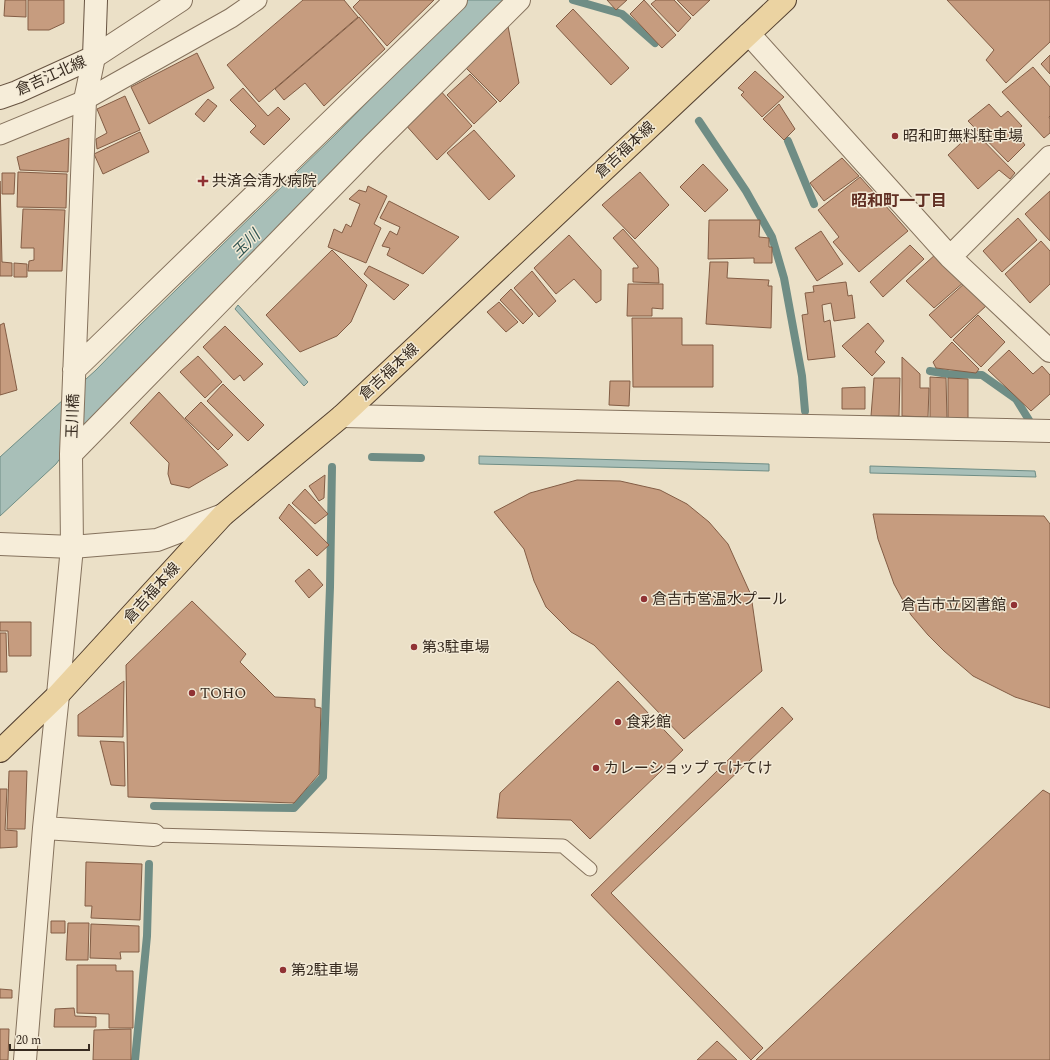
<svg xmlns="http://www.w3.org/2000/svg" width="1050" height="1060" font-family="Spectral,'Noto Sans JP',serif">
<rect width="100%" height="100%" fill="#ebe0c7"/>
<path fill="#a8bfb8" stroke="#6f8d85" d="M467,0H508L194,316L92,416L56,464L0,516V457L96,370L139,326L336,134Z
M238,305L308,382L304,386L235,309Z
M479,456L769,464V471L479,464Z
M870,466L1035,471L1036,477L870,473Z"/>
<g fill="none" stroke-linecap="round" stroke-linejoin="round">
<path stroke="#6f8d85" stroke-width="8" d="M573,0L622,14L655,43
M699,121L746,191L772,237L784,278L802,376L805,411
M788,141L814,204
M930,371L948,374L982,375L1016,399L1029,420
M372,457L421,458
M154,806L294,808L323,777L330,587L332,467
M135,1060L147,936L149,864"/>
</g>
<path fill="#c69c7f" stroke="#835d45" d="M5,0H26V17L4,16Z
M28,0H64V23L49,30H28Z
M303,0H344L358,17L259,102L227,65Z
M360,0H434L387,46L353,7Z
M607,0H627L616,10Z
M644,0L676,35L662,48L630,14Z
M656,0H674L691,18L678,32L651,4Z
M677,0H710L693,16Z
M947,0H1050V42L1006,83L986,60L994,50Z
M573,9L629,68L611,85L556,26Z
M359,17L385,49L324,106L305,83L284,100L275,89Z
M507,21L519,83L500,102L463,65Z
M197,53L214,88L149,124L131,87Z
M1050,55V74L1041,64Z
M1033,67L1050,87V116L1049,117L1050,119V133L1044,138L1002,92Z
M755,71L784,97L762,117L741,95L744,92L738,88Z
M470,74L497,102L474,124L447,95Z
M243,88L268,116L278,107L290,119L264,145L250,132L256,126L230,100Z
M439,89L472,126L437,160L404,123Z
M125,96L140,130L97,149L96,139L107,133L97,109Z
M208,99L217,106L204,122L195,114Z
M779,104L795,129L784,140L763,119Z
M989,104L1001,117L1008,111L1022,126L1015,132L1025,145L1008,162L968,121Z
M474,130L515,176L489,200L447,153Z
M974,131L1015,173L1010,179L999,170L978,189L948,155Z
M140,132L149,152L103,174L94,154Z
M69,138L68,172L20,170L17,157Z
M842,158L859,176L824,201L810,183Z
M703,164L728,190L705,212L680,187Z
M18,172L67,174L66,208L17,207Z
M640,172L669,205L635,239L602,205Z
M2,173H15L14,194H2Z
M860,177L908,231L859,272L833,242L839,237L818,210Z
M0,181L2,262L12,263V276H0Z
M368,186L387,196L374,224L381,228L366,263L328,247L334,229L342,233L346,224L351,227L360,204L349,199L359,190L366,192Z
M1050,191V241L1025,214Z
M389,201L459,237L423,274L387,255L390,248L382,246L390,231L397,235L400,227L380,218Z
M23,209L65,210L62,271H28L29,261L34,260V248H21Z
M1018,218L1037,240L1002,272L983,251Z
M709,220H760L759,237L769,238V247H772V263H754V258L708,259Z
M623,229L658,268L659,283L633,282V268H638V266L613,238Z
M821,231L843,264L817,281L795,248Z
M569,235L601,270V300L596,303L574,279L556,294L534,268Z
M1041,241L1050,251V284L1030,303L1005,274Z
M910,245L924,259L883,297L870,282Z
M332,250L367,285L351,322L337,336L300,352L266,315Z
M936,254L964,282L934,308L906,281Z
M710,262H728L727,278L769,280L768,286H772L771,328L706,324Z
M14,263L27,264V277H14Z
M369,266L409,285L394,300L364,274Z
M532,271L556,301L539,317L514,288Z
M846,282L848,296L852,295L855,318L834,321L831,303L822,305L824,322L830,320L835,357L808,360L802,315L808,314L805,293L814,292L813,286Z
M965,283L986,306L951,338L929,315Z
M628,284H663V309L652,308V316H627Z
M511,289L533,314L523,324L500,300Z
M499,302L518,322L506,332L487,312Z
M978,315L1005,342L981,367L953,340Z
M632,318H682V345H713V387H633Z
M4,323L17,390L0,395V325Z
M868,323L884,341L875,352L885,362L872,376L842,346Z
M225,326L263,364L244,381L240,375L234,380L203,347Z
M952,342L979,369L976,373L936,368L933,362Z
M1009,350L1033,374L1042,366L1050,375V394L1031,411L988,370Z
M198,356L222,382L205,398L180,372Z
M902,357L920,374V388H929L928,417L902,416Z
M930,377L946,378L947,419H930Z
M874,378H900L899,416H871Z
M948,378L968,379V419L948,418Z
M610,381H630L629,406L609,405Z
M223,384L264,425L248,441L207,401Z
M865,387V409H842V388Z
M159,392L228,465L189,488L171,484L168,474L169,463L130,423Z
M201,402L233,435L218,450L185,418Z
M325,475L324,498L319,501L309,486Z
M577,480L620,481L660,490L687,504L709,522L728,544L751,595L762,671L684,739L594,645L571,632L546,607L534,581L524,549L494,512L530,493Z
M305,489L328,514L315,524L292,503Z
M289,504L329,545L317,556L279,518Z
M873,514L1044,516L1050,524V708L1015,697L973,676L944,651L928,635L911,615L894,584L878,539Z
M309,569L323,585L309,598L295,581Z
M192,601L246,654L240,662L275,697L315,699V707L321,708L319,774L294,803L128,797L126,665Z
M0,622H31V656H9L8,631H0Z
M0,633H6L7,672H0Z
M124,681L123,737L78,736V715Z
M618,681L683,750L590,839L571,820L497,818L500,793Z
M782,707L793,719L611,893L763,1048L751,1060L591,895Z
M100,741L124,742L125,786L111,785Z
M9,771H27L25,829H7Z
M0,789H7L5,830L17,831V847L0,848Z
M1043,790L1050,794V1060H756Z
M86,862L142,864L140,920L91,918L92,906H85Z
M51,921H65V933H51Z
M68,923H89L88,960H66Z
M91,924L139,926V952H120L121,959L90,958Z
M77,965H116V971H133V1028H109V1014L77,1013Z
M0,989L12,990V998H0Z
M74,1008L75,1016L96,1017V1027H54L55,1009Z
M0,1029H9L8,1060H0Z
M131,1029V1060H93L94,1030Z
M717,1041L737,1060H697Z"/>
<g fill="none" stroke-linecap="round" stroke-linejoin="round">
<defs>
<path id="service" d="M154,835L563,846L590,869"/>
<path id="pedestrian" d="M0,135L85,100L231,18L257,0"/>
<path id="minor" d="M749,34L950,257L1050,351
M950,257L1050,157
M74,370L456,0
M342,416L1050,431
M71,454L372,146L519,0
M44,828L154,835
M25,1060L44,828L58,695L72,547L71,454L85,100L94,57"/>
<path id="tertiary" d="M94,57L181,0
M0,544L72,547L157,540L223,515"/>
<path id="secondary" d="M0,98L17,92L94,57L96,0"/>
<path id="primary" d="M0,751L58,695L223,515L342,416L785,0"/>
</defs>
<use href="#service" stroke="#85725d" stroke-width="15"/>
<use href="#pedestrian" stroke="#85725d" stroke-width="21"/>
<use href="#minor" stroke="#85725d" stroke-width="24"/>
<use href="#tertiary" stroke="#85725d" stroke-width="24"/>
<use href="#secondary" stroke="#675341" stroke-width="24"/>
<use href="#primary" stroke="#544131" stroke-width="24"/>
<use href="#service" stroke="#f6edd9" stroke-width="13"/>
<use href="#pedestrian" stroke="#f6edd9" stroke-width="19"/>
<use href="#minor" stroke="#f6edd9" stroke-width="22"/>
<use href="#tertiary" stroke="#f6edd9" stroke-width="22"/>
<use href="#secondary" stroke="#f6edd9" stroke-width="22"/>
<use href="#primary" stroke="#ebd3a2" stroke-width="22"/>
</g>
<g fill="#903234" stroke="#f3ead6" stroke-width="1.5">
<circle cx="895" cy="136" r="4"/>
<path d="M201 175h4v4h4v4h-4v4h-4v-4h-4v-4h4z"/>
<circle cx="644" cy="599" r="4"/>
<circle cx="1014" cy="605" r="4"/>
<circle cx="414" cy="647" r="4"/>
<circle cx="192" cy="693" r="4"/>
<circle cx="618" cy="722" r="4"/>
<circle cx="596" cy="768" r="4"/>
<circle cx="283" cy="970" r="4"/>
</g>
<g text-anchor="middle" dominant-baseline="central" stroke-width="3" stroke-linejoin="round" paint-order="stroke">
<g font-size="15" fill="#372b20" stroke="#f3ead6">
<text transform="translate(51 76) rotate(-24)">倉吉江北線</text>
<text transform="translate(625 150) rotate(-43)">倉吉福本線</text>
<text transform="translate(389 372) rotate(-43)">倉吉福本線</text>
<text transform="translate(73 416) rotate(-88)">玉川橋</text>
<text transform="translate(152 593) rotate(-48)">倉吉福本線</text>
</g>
<g font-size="15" fill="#372b20" stroke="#f3ead6" text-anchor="start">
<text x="903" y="136">昭和町無料駐車場</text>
<text x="212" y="181">共済会清水病院</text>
<text x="652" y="599">倉吉市営温水プール</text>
<text x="1006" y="605" text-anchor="end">倉吉市立図書館</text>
<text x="422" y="647">第3駐車場</text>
<text x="200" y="693">TOHO</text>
<text x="626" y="722">食彩館</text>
<text x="604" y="768">カレーショップ てけてけ</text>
<text x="291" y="970">第2駐車場</text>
</g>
<g font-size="16" font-weight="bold" fill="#602f23" stroke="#f3ead6">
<text x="899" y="201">昭和町一丁目</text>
</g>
<g font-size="16" font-style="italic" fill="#315552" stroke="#f3ead6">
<text transform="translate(246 244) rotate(-45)">玉川</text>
</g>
</g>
<path d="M10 1044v6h79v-6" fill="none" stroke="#372b20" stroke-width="2"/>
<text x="16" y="1044" font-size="12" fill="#372b20" stroke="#f3ead6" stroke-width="3" paint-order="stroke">20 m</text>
</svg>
